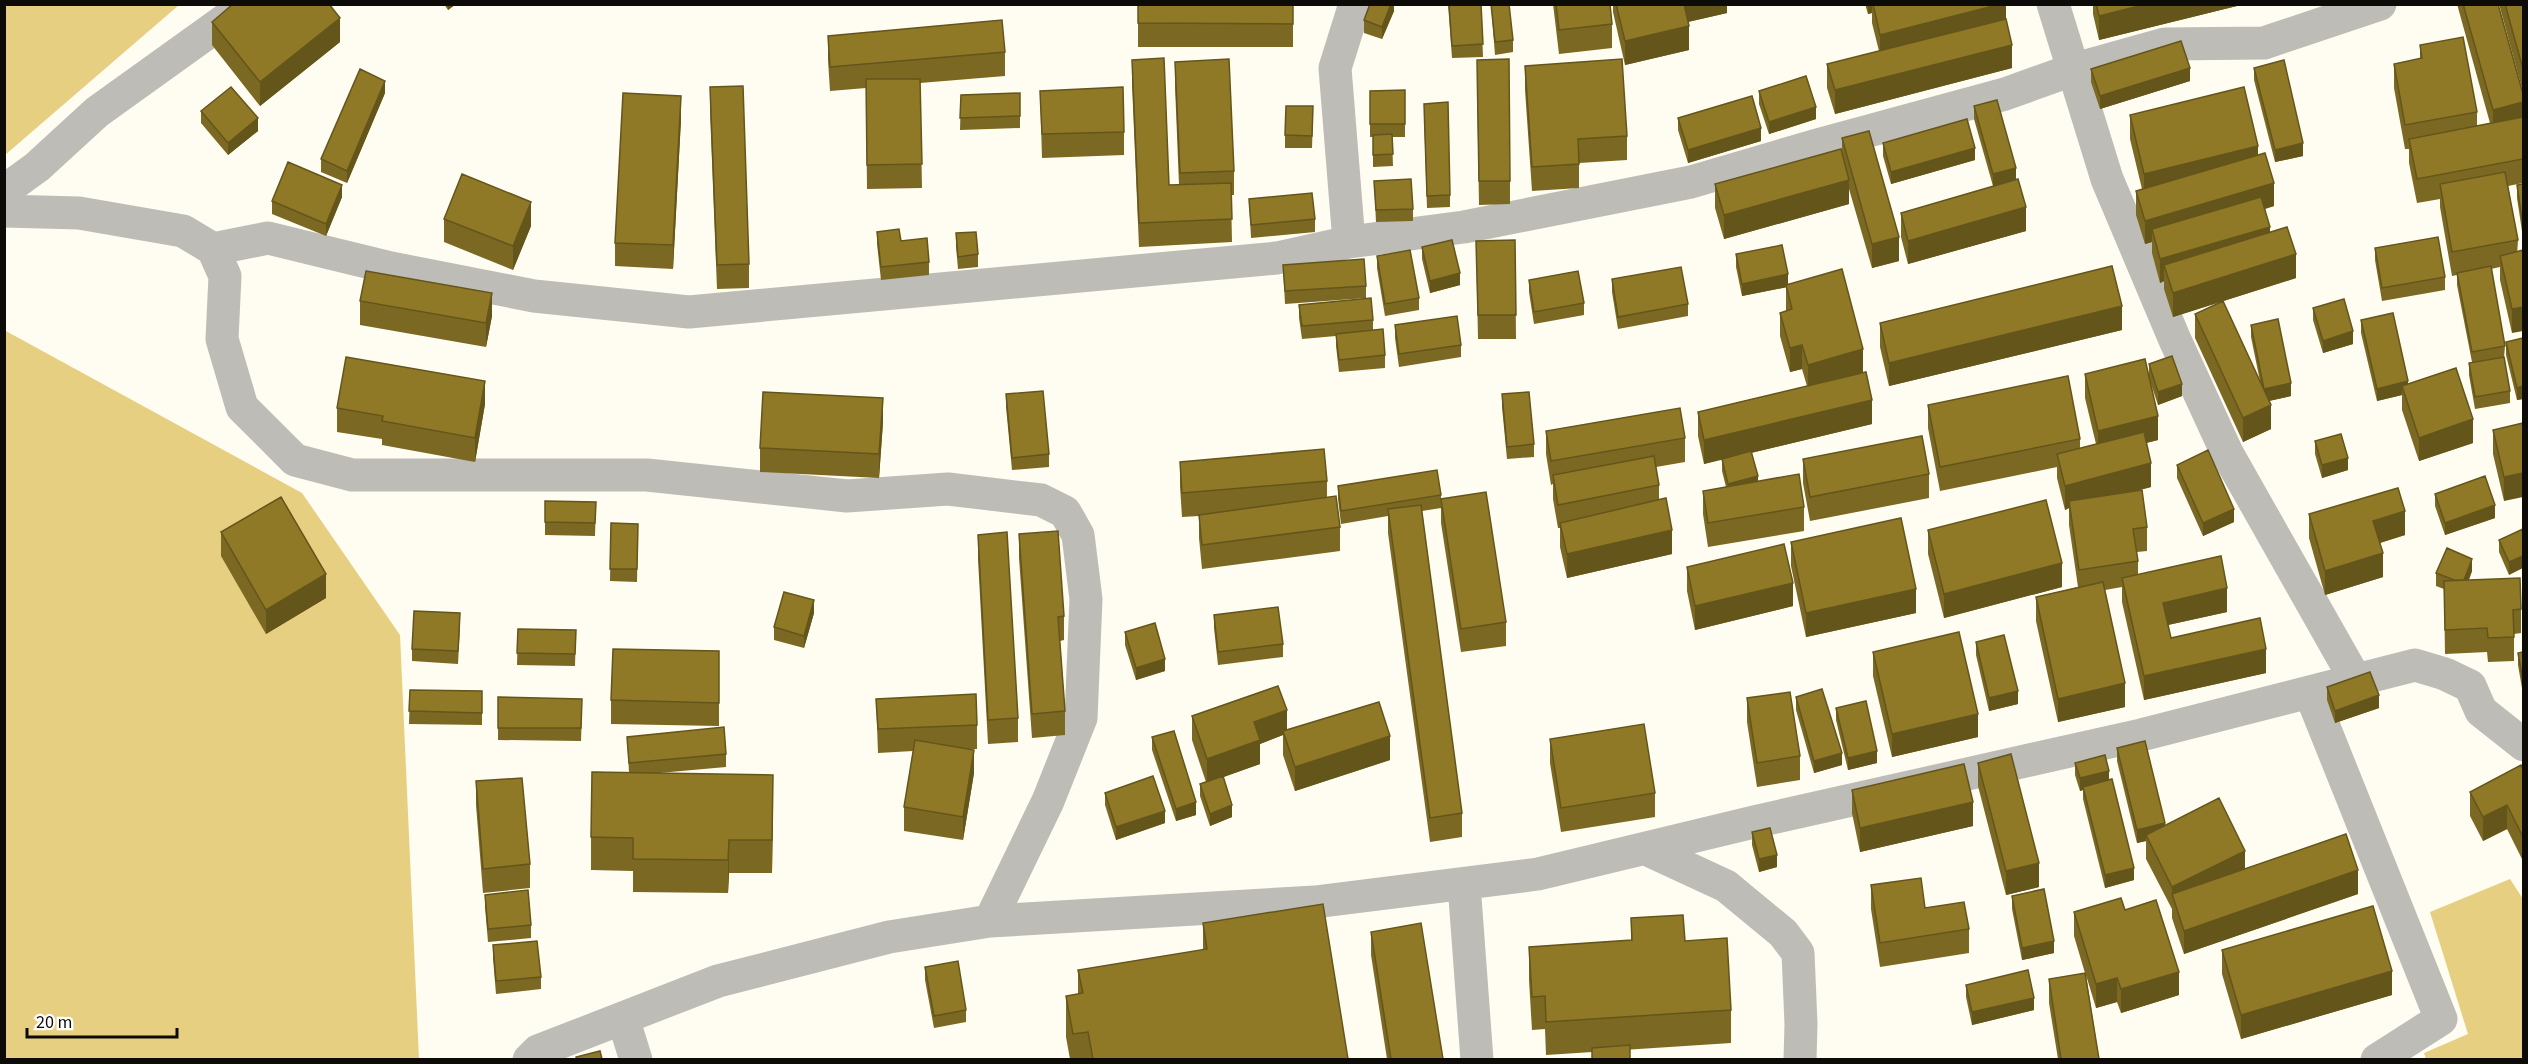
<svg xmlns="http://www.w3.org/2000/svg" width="2528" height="1064" font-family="'Source Sans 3',sans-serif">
<rect width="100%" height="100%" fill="#fffcf1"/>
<path fill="#e6cf81" d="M5,4H179V5L5,155Z
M4,330L302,493L400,635L419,1059H5Z
M2510,879L2523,899V1059H2426L2424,1053L2468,1034L2430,912Z"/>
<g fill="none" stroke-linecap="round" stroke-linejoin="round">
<path stroke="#bdbcb7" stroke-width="33" d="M2053,4L2107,179L2175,340L2227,453L2355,679
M4,191L37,167L97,112L239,10L243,4
M4,211L79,213L183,231L213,249L225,276L222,339L242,407L295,460L352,475H647L847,496L948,489L1041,500L1065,512L1078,535L1086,599L1081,718L1048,801L990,921
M1349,242L1335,68L1355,4
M213,249L268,238L391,268L534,296L689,312L1277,258L1349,242L1464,227L1691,182L1817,145L2005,94L2072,70L2165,44L2264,43L2380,4
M2310,692L2441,1019L2377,1060
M1646,849L1726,886L1783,933L1798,953L1801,1024L1800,1060
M1464,884L1477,1060
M623,1018L636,1060
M529,1060L538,1051L718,981L889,937L990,921L1315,902L1538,874L1758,821L2141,735L2415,665L2445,674L2470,686L2481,711L2524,745"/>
</g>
<path fill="#7b6822" d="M444,4H456L448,10Z
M1130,4H1293V47H1138V5H1130Z
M1394,4V11L1382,39L1364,33V20Z
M1448,4H1481L1483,57L1452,58Z
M1491,4L1513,40V52L1495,55Z
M1553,4H1610L1612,24V48L1559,54Z
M1613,4H1727V13L1688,22L1689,50L1625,65L1613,12Z
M1865,4H2006V19L2012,68L1835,114L1827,88V64L1879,51L1872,23V13L1868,14Z
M2093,4H2245L2099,40L2093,14Z
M2457,4H2498L2523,94V183L2508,186L2518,240L2512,333L2500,280V267L2491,269L2505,346L2504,358L2510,391V403L2475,409L2469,375V363L2472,362L2457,285V275L2452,276L2440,207V199L2417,203L2409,163V149H2405L2394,88V64L2420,59V45L2477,112V126L2490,123Z
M2499,4H2523V92Z
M212,22L340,42L260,106L212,45Z
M828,36L1005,52V76L920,83L922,188L867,189L866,88L830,91L828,60Z
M1132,60L1169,185H1179L1175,86V62L1234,171V195H1231L1232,242L1139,247L1132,84Z
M1525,66L1627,136V160L1579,163V188L1532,191L1525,90Z
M2254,68L2303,156L2275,162L2254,80Z
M2091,69L2190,81L2100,109L2091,82Z
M1477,84L1510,181V204L1479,205Z
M710,87L749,264V288L717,289L710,111Z
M1405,90V137H1392L1393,166L1373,167V137H1370V91Z
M1040,91L1124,132V155L1042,158Z
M1759,91L1816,119L1769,134L1759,104Z
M385,93L347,183L321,172V159Z
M1020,93V128L960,130L961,95Z
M1974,106L2016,179L2026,231L1908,264L1901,237V213L1993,186L1974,119Z
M201,111L258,131L228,155L201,123Z
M2130,115L2258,155L2274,206L2265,209L2270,232L2296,278L2173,317L2164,289V281L2160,283L2152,253V242L2145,244L2136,215V191L2142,189L2130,139Z
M1424,116L1450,195V207L1427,208Z
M1678,118L1761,141L1688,163L1678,130Z
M681,119L673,269L615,266V243Z
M1313,119L1312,148H1285V135Z
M1842,138L1899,261L1872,268L1849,189V204L1724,239L1715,208V184L1842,152Z
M1883,143L1975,160L1891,184L1883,156Z
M1374,181L1413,209V221L1376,222Z
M2523,184V238L2517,198V185Z
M342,197L326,236L272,214V201Z
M1249,199L1315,219V232L1251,238Z
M444,219L531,226L513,270L444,242Z
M877,232L901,241L929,262V275L881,280L877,244Z
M956,233L978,254V267L958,269L956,246Z
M1515,240L1516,339H1478L1476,241Z
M1422,247L1460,285L1430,293L1422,259Z
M2375,248L2445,277V290L2382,301L2375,260Z
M1736,254L1788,284L1863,373L1872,424L1751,453L1758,481L1804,507V531L1708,547L1703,514V491L1726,487L1722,471V459L1704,464L1698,436V412L1807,386L1802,369L1790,372L1780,336V313L1786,311V287L1742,296L1736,267Z
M1377,256L1419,298V310L1385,316L1377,268Z
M1283,265L1366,286V298L1285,304Z
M1612,279L1688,304V316L1618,329L1612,292Z
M1529,280L1584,303V315L1534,324L1529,292Z
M360,301L492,316L486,347L360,325Z
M1299,305L1373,320V330L1385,355V368L1339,372L1336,346V336L1302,339L1299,318Z
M2313,308L2353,344L2323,353L2313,320Z
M2195,314L2260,381L2251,337V325L2291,396L2269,401L2271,429L2243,442L2195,338Z
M2361,320L2408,384L2473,443L2419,461L2402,410V395L2377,401L2361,333Z
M1880,323L2122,330L1889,386L1880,347Z
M1395,325L1461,345V357L1399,367L1395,338Z
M2523,338V399L2517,400L2506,355V342Z
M2149,364L2182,396L2158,405L2149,378L2158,440L2146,443L2151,487L2132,492L2147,527V551L2137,552L2138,561V574L2227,612L2168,625L2171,638L2266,673L2144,700L2122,602V587L2105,590L2125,707L2058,722L2036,621V597L2078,587L2069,525V508L2065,510L2057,478V467L1940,491L1928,428V405L2080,439V448L2096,444L2085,398V374L2149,376Z
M1006,394L1049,454V467L1012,470L1006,407Z
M1502,394L1534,444V457L1507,459L1502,407Z
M485,404L475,462L382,445V439L337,432V408Z
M883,422L879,478L760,472V448Z
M2523,423L2504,501L2493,454V430Z
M1546,431L1685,438V462L1656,467L1659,485V500L1672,554L1567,578L1560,547V528H1558L1553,499V484L1551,485L1546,454Z
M2315,441L2348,470L2322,478L2315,454Z
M1803,459L1929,474V498L1810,521L1803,483Z
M1180,462L1327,481V498L1340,527V551L1202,569L1199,538V516L1182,517L1180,486Z
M2177,465L2234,522L2203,536L2177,478Z
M1338,486L1441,495V508L1422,511L1462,813V837L1430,842L1388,533V516L1341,524L1338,499Z
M2435,494L2495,518L2445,535L2435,506Z
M1441,499L1506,622V646L1461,652L1441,523Z
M545,501L596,502L595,536L545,535Z
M2309,514L2405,535L2380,543L2383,577L2325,595L2309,538Z
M611,523L638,524L637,582L610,581Z
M2523,529L2509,575L2499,552V540Z
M1928,530L2062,587L1944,618L1928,554Z
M221,532L326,598L266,634L221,556Z
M1019,534L1064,616V640L1060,641L1065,711V735L1032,738L1019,558Z
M978,535L1018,718V742L988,744L978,559Z
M1791,542L1916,613L1806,637L1791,566Z
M1687,567L1793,606L1695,630L1687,591Z
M2472,571L2469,580L2521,609V633L2514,634V661L2488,662L2487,652L2445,654L2444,589L2436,586V573Z
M814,613L804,648L774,640V627Z
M1214,615L1283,644V657L1218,665L1214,628Z
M460,626L458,664L412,661V649Z
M518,629L576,630L575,666L517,665Z
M1125,632L1165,671L1136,680L1125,645Z
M1976,642L2018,704L1989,711L1976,655Z
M719,651V726L611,724V700Z
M1873,652L1978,737L1892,757L1873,676Z
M2523,652V694L2518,665V653Z
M2327,687L2379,708L2335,723L2327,700Z
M410,690L482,691V725L409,724Z
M498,697L582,712L581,741L498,740Z
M1796,697L1842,765L1814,773L1796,710Z
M1747,698L1800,756V780L1757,787L1747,722Z
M876,699L977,725V749H971L974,773L963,840L904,831V807L913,751L878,753Z
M1836,708L1877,763L1848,770L1836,720Z
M1192,716L1287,730L1390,760L1295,791L1283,755V735L1260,744V764L1223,777L1232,817L1210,826L1200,796V784L1206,782L1192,740Z
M627,737L726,754V767L659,773L773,808L772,873H729L728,893L633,892V871L591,870V837L629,772Z
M1152,737L1196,815L1176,821L1152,750Z
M1550,739L1655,793V817L1561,832L1550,763Z
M2117,748L2165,825L2245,869L2358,894L2184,954L2172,918V909L2146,859V841L2137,843L2117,761Z
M1978,763L2039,887L2006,895L1978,786Z
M2075,763L2109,780L2134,880L2105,888L2083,799V790L2080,791L2075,775Z
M2523,769V861L2507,829L2483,841L2470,816V792Z
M476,781L530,864V888L483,893L476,805Z
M1852,790L1973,826L1860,852L1852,813Z
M1105,793L1165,823L1116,840L1105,805Z
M1752,832L1777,867L1759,872L1752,845Z
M1871,885L1925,908L1969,929V953L1880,967L1871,909Z
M485,895L531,925V938L488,942L485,907Z
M2012,896L2054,953L2022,960L2012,909Z
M2125,910L2179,995L2121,1013L2117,1002L2096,1008L2086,975L2099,1059H2058L2049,1003V979L2085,973L2074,936V912Z
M1631,918L1685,941L1731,1010V1043L1546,1055L1545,1029L1532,1030L1529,980V947L1631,940Z
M1203,923L1348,1059H1070L1066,1037V996L1078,994V970L1203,950Z
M1371,932L1443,1059H1387L1371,955Z
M493,945L541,977V989L496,994L493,958Z
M2222,950L2392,995L2241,1039L2222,974Z
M925,967L966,1010V1022L934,1028L925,980Z
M1966,985L2034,1010L1972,1025L1966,997Z"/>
<path fill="#64551b" d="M448,4H456L448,10Z
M1391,4H1394V11L1382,39V27Z
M1683,4H1727V13L1683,23Z
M1868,4H1872V13L1868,14Z
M2001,4H2006V27L1880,59V35Z
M2147,4H2245L2099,40V16Z
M340,18V42L260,106V82Z
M1689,26V50L1625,65V41Z
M2012,45V68L1835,114V90Z
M2190,68V81L2100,109V96Z
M385,81V93L347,183V171Z
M681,96V119L673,269V245Z
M2523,102V126L2493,134V110Z
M1816,107V119L1769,134V122Z
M258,118V131L228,155V143Z
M1761,128V141L1688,163V150Z
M2303,143V156L2275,162V150Z
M2258,146V170L2144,197V174Z
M1975,148V160L1891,184V172Z
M2016,168V180L1993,187V174Z
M1849,180V204L1724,239V215Z
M2274,183V206L2155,241L2152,229V242L2145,244V221Z
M342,185V197L326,236V224Z
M531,202V226L513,270V246Z
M2026,207V231L1908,264V241Z
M2270,227V250L2164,265V281L2160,283V259Z
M1899,237V261L1872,268V244Z
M2296,254V278L2173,317V293Z
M1460,273V285L1430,293V281Z
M1788,274V287L1742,296V284Z
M492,293V316L486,347V323Z
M2122,306V330L1889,386V363Z
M2523,307V331L2512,333V309Z
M2353,331V344L2323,353V341Z
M1802,345V369L1790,372V348Z
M1863,349V373L1808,389V365Z
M485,381V404L475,462V438Z
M2408,381V393L2402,386V395L2377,401V389Z
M2291,383V396L2264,402V389Z
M2182,384V396L2158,405V392Z
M2523,386V399L2517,400V388Z
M883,398V422L879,478V454Z
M1872,400V424L1704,464V440Z
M2271,405V429L2243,442V418Z
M2158,416V440L2098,455V431Z
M2473,419V443L2419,461V438Z
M2348,458V470L2322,478V465Z
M2151,463V487L2070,508L2069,501V508L2065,510V486Z
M2523,473V497L2504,501V477Z
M1758,476V488L1728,497V484Z
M2495,505V518L2445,535V523Z
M2234,509V522L2203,536V523Z
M2405,511V535L2373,545V521Z
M1672,530V554L1567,578V554Z
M2383,553V577L2325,595V571Z
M2523,556V568L2509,575V562Z
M2472,559V571L2462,596V584Z
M2062,563V587L1944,618V594Z
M326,574V598L266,634V610Z
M1793,583V606L1695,630V606Z
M2227,588V612L2163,626V603Z
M1916,589V613L1806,637V613Z
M814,600V613L804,648V636Z
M2266,649V673L2144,700V676Z
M1165,659V671L1136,680V668Z
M2125,683V707L2058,722V699Z
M2018,691V704L1989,711V698Z
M2379,695V708L2335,723V711Z
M1287,710V734L1283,731V735L1260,744V764L1207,783V759L1254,722Z
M1978,714V737L1892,757V734Z
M1390,736V760L1295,791V767Z
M974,750V773L963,840V817Z
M1877,751V763L1848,770V758Z
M1842,753V765L1814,773V761Z
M2109,771V783L2083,787V790L2080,791V778Z
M773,775V808L772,873V840Z
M1196,802V815L1176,821V809Z
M1973,802V826L1860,852V828Z
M1232,805V817L1210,826V814Z
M2507,805V829L2483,841V817Z
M1165,811V823L1116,840V827Z
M2165,823V836L2146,835V841L2137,843V830Z
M729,840V873L728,893V860Z
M2245,851V875L2172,897V887Z
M1777,855V867L1759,872V859Z
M2039,863V887L2006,895V871Z
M2134,868V880L2105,888V875Z
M2358,870V894L2184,954V931Z
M2054,941V953L2022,960V948Z
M2392,971V995L2241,1039V1015Z
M2179,972V995L2121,1013V989Z
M2117,978V1002L2096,1008V984Z
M2034,998V1010L1972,1025V1012Z"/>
<path fill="#8f7927" stroke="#64551b" stroke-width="1.5" d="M233,4H329L340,18L260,82L212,22Z
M1138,4H1293V24L1138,23Z
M1370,4H1391L1382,27L1364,20Z
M1449,4H1481L1483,44L1452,46Z
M1491,4H1509L1513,40L1495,42Z
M1556,4H1610L1612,24L1559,30Z
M1616,4H1684L1689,26L1625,41Z
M1873,4H2001L1880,35Z
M2096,4H2147L2099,16Z
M2463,4H2498L2523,94V102L2493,110Z
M2505,4H2523V69Z
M2006,19L2012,45L1835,90L1827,64Z
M1002,20L1005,52L830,67L828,36Z
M2463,37L2477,112L2405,125L2394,64L2422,58L2420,45Z
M2181,41L2190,68L2100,96L2091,69Z
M1164,58L1169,185L1231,183L1232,219L1139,223L1132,60Z
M1229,59L1234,171L1180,173L1175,62Z
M1509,59L1510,181H1479L1477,60Z
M1622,59L1627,136L1578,139L1579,164L1532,167L1525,66Z
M2284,60L2303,143L2275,150L2254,68Z
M360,69L385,81L347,171L321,159Z
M1806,76L1816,107L1769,122L1759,91Z
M866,79H920L922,164L867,165Z
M743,86L749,264L717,265L710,87Z
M231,87L258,118L228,143L201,111Z
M1123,87L1124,132L1042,134L1040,91Z
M2244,87L2258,146L2144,174L2130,115Z
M1405,90V124H1370V91Z
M623,93L681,96L673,245L615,243Z
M1020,93V116L960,118L961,95Z
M1752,96L1761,128L1688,150L1678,118Z
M1997,100L2016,168L1993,174L1974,106Z
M1448,102L1450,195L1427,196L1424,104Z
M1286,106H1313L1312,136L1285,135Z
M2523,117V159L2417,179L2409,139Z
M1967,119L1975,148L1891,172L1883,143Z
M1869,131L1899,237L1872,244L1842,138Z
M1392,134L1393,154L1373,155V135Z
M1841,149L1849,180L1724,215L1715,184Z
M2265,153L2274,183L2145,221L2136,191Z
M288,162L342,185L326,224L272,201Z
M2505,172L2518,240L2452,252L2440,184Z
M462,174L531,202L513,246L444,219Z
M1411,179L1413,209L1376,210L1374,181Z
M2018,179L2026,207L1908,241L1901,213Z
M2523,184V226L2517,185Z
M1312,193L1315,219L1251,225L1249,199Z
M2261,197L2270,227L2160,259L2152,229Z
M2287,227L2296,254L2173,293L2164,265Z
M899,229L901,241L927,238L929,262L881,267L877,232Z
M976,232L978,254L958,257L956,233Z
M2438,237L2445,277L2382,288L2375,248Z
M1452,240L1460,273L1430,281L1422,247Z
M1515,240L1516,315H1478L1476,241Z
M1782,245L1788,274L1742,284L1736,254Z
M1410,250L1419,298L1385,304L1377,256Z
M2523,250V307L2512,309L2500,256Z
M1364,259L1366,286L1285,291L1283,265Z
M2112,266L2122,306L1889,363L1880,323Z
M2491,266L2505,346L2472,352L2457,273Z
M1681,267L1688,304L1618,317L1612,279Z
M1842,269L1863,349L1808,365L1802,345L1790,348L1780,313L1792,309L1786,285Z
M366,271L492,293L486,323L360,301Z
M1578,271L1584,303L1534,312L1529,280Z
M1371,298L1373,320L1302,326L1299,305Z
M2344,299L2353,331L2323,341L2313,308Z
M2223,301L2271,405L2243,418L2195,314Z
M2393,313L2408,381L2377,389L2361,320Z
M1457,316L1461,345L1399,354L1395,325Z
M2278,319L2291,383L2264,389L2251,325Z
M1383,329L1385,355L1339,360L1336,334Z
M2523,338V386L2517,388L2506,342Z
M2172,356L2182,384L2158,392L2149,364Z
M346,357L485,381L475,438L382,421L383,416L337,408Z
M2504,357L2510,391L2475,397L2469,363Z
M2145,359L2158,416L2098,431L2085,374Z
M2456,368L2473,419L2419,438L2402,386Z
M1866,372L1872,400L1704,440L1698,412Z
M2068,376L2080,439L1940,467L1928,405Z
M1043,391L1049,454L1012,458L1006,394Z
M763,392L883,398L879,454L760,448Z
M1529,392L1534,444L1507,447L1502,394Z
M1680,408L1685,438L1551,461L1546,431Z
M2523,423V473L2504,477L2493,430Z
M2144,432L2151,463L2065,486L2057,454Z
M2341,434L2348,458L2322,465L2315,441Z
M1922,436L1929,474L1810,497L1803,459Z
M1324,449L1327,481L1182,493L1180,462Z
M2208,450L2234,509L2203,523L2177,465Z
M1751,451L1758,476L1728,484L1722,459Z
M1654,456L1659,485L1558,505L1553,475Z
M1437,470L1441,495L1341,511L1338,486Z
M1799,474L1804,507L1708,523L1703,491Z
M2485,476L2495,505L2445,523L2435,494Z
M2398,488L2405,511L2373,521L2383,553L2325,571L2309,514Z
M2142,490L2147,527L2133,529L2138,561L2079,570L2069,501Z
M1486,492L1506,622L1461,629L1441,499Z
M1336,496L1340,527L1202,545L1199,515Z
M281,497L326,574L266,610L221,532Z
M1666,498L1672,530L1567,554L1560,523Z
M2046,500L2062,563L1944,594L1928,530Z
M545,501L596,502L595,523L545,522Z
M1421,505L1462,813L1430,818L1388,509Z
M1901,518L1916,589L1806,613L1791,542Z
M611,523L638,524L637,569H610Z
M2523,529V556L2509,562L2499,540Z
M1058,531L1064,616L1058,617L1065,711L1032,714L1019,534Z
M1007,532L1018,718L988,720L978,535Z
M1784,544L1793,583L1695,606L1687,567Z
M2447,548L2472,559L2464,580H2454L2436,573Z
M2221,556L2227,588L2163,603L2171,638L2260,618L2266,649L2144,676L2122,578Z
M2520,578L2521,609L2513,610L2514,637L2488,638L2487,628L2445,630L2444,581Z
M2103,582L2125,683L2058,699L2036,597Z
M784,592L814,600L804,636L774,627Z
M1278,607L1283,644L1218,652L1214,615Z
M414,611L460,613L458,651L412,649Z
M1155,623L1165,659L1136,668L1125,632Z
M518,629L576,630L575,654L517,653Z
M1959,632L1978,714L1892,734L1873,652Z
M2004,635L2018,691L1989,698L1976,642Z
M613,649L719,651V703L611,700Z
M2523,652V681L2518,653Z
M2370,672L2379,695L2335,711L2327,687Z
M1278,686L1287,710L1254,722L1260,740L1207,759L1192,716Z
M1822,689L1842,753L1814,761L1796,697Z
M410,690L482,691V713L409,711Z
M1790,692L1800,756L1757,763L1747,698Z
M976,694L977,725L878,729L876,699Z
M498,697L582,699L581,728H498Z
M1866,701L1877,751L1848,758L1836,708Z
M1379,702L1390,736L1295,767L1283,731Z
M1644,724L1655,793L1561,808L1550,739Z
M724,727L726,754L629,763L627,737Z
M1174,731L1196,802L1176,809L1152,737Z
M915,740L974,750L963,817L904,807Z
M2145,741L2165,823L2137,830L2117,748Z
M2011,754L2039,863L2006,871L1978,763Z
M2105,755L2109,771L2080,778L2075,763Z
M1964,764L1973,802L1860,828L1852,790Z
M2521,765L2523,769V837L2507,805L2483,817L2470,792Z
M592,772L773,775L772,840H729L728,860L633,859V838L591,837Z
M1153,776L1165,811L1116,827L1105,793Z
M1223,776L1232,805L1210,814L1200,784Z
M522,778L530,864L483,869L476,781Z
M2112,779L2134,868L2105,875L2083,787Z
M2219,798L2245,851L2172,887L2146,835Z
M1770,828L1777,855L1759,859L1752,832Z
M2346,834L2358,870L2184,931L2172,894Z
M1921,878L1925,908L1964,902L1969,929L1880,943L1871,885Z
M2044,889L2054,941L2022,948L2012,896Z
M528,890L531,925L488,929L485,895Z
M2121,898L2125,910L2156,900L2179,972L2121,989L2117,978L2096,984L2074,912Z
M1323,904L1348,1059H1093L1088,1032L1073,1034L1066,996L1083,993L1078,970L1207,949L1203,923Z
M2373,906L2392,971L2241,1015L2222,950Z
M1683,915L1685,941L1727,938L1731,1010L1546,1022L1545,996L1532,997L1529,947L1632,940L1631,918Z
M1421,923L1443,1059H1391L1371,932Z
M537,941L541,977L496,981L493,945Z
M958,961L966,1010L934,1016L925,967Z
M2028,970L2034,998L1972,1012L1966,985Z
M2085,973L2099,1059H2061L2049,979Z
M1630,1045V1059H1592V1048Z
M600,1051L602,1059H576V1057Z"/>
<rect width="2528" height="1064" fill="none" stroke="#0c0b08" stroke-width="12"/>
<path d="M27 1028v9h150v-9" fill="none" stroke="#0c0b08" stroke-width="3"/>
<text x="36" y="1028" font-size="18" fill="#0c0b08" stroke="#ffffff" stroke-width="4.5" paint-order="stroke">20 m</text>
</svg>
